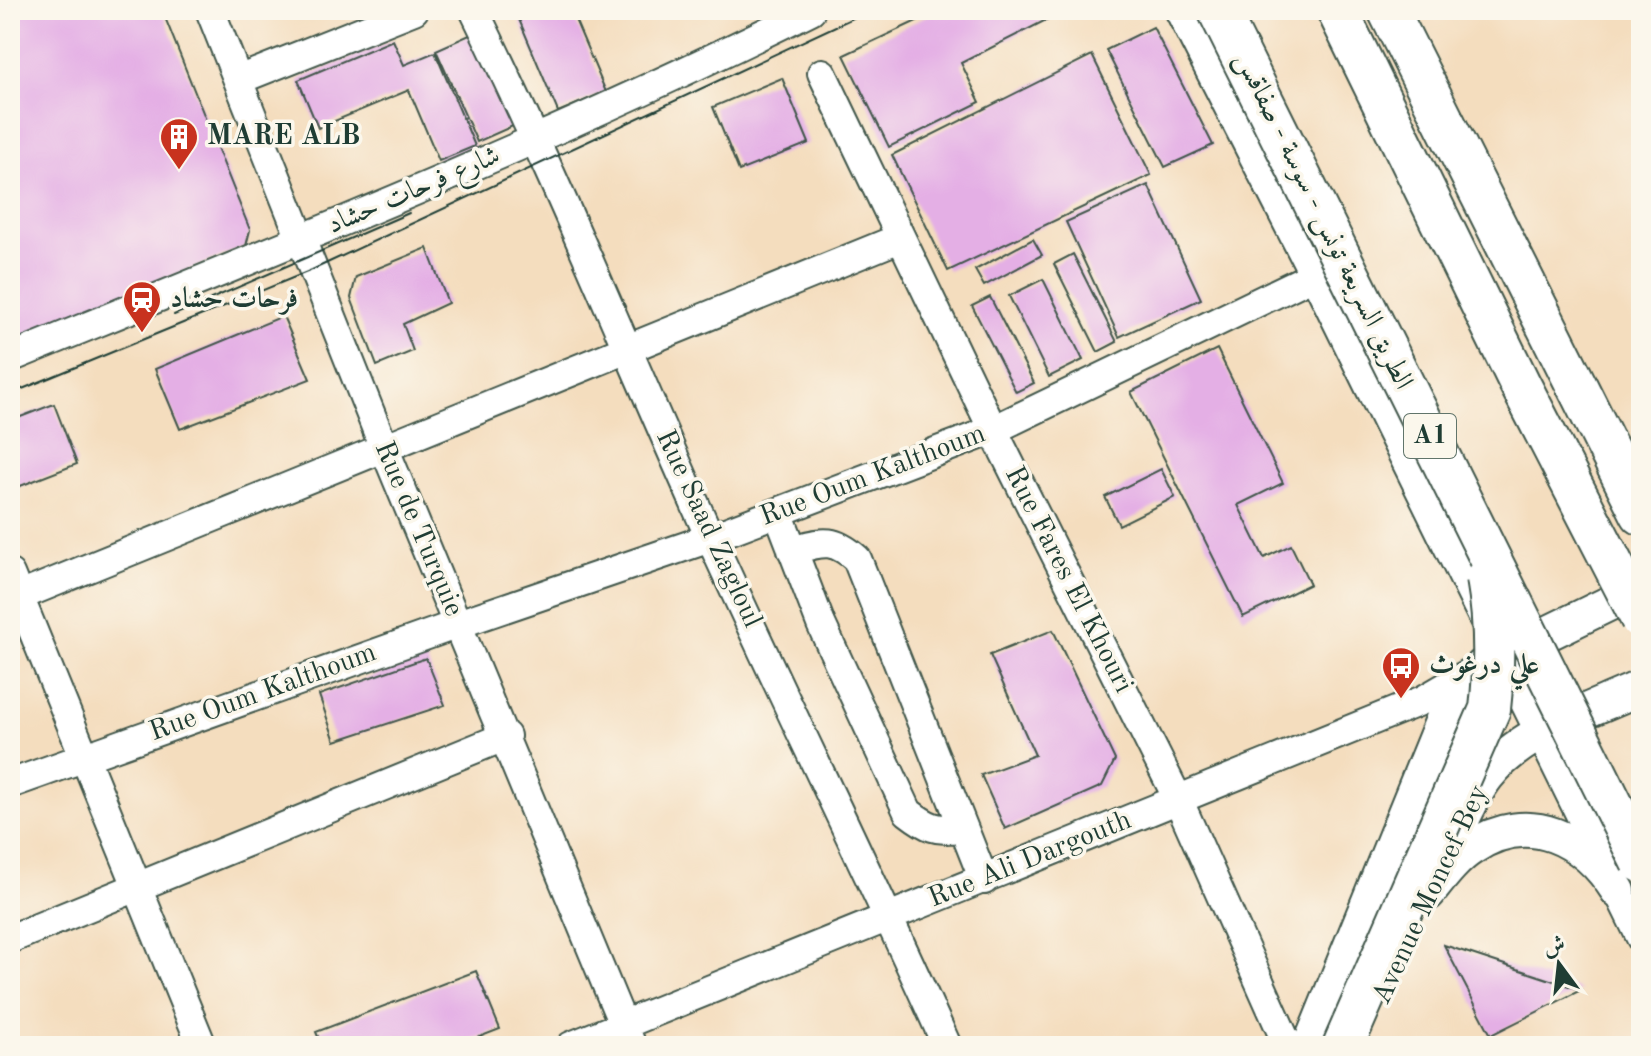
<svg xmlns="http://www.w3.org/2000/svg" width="1651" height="1056" font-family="'Old Standard TT',Amiri,serif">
<rect width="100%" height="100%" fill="#fbf7ec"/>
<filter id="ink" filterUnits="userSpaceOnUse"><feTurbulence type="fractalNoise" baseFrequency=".0125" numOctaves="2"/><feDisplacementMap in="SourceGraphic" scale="16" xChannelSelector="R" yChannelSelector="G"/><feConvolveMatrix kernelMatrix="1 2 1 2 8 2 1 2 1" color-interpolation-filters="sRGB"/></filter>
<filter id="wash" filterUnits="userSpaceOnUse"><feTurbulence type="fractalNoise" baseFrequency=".006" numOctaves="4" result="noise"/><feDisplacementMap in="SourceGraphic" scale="32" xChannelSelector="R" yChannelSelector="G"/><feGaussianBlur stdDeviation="1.8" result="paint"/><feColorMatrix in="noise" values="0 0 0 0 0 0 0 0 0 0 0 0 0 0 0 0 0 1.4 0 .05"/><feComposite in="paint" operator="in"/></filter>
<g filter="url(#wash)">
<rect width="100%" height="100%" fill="#f4ddbe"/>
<g id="blocks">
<path fill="#e4afe5" d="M10,10H162L250,230L246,246L10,345Z
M515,10H571L606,92L558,112Z
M940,10H1059L1060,13L961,63L980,102L889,147L844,55Z
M1153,27L1213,145L1165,167L1106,50Z
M474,33L515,125L477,142L436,50Z
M393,40L404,65L435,52L475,146L439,161L409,90L318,128L298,80Z
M1092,55L1151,175L948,271L892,155Z
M782,78L809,143L739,171L713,107Z
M1148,185L1201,299L1119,337L1066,222Z
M1033,239L1042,255L984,286L975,270Z
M427,248L448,303L403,324L413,351L377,366L351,298L356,277Z
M1073,254L1117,342L1098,352L1054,264Z
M1043,279L1083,360L1049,377L1009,296Z
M990,297L1034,383L1016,392L972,306Z
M283,316L310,379L180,429L155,369Z
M1217,349L1283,483L1238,505L1264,558L1291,545L1310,584L1243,617L1131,392Z
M54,404L77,464L10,490V421Z
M1161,469L1175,497L1119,525L1105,497Z
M1053,630L1115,760L1102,786L1005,829L981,775L1035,755L990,655Z
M426,658L445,705L335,741L319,695Z
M1444,945L1581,990L1491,1035Z
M476,971L500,1029L456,1046H322L316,1032Z"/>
</g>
</g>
<g filter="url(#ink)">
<use href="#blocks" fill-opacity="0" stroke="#3f5549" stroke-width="2"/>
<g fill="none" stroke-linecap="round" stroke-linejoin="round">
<defs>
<path id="minor" d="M210,10L383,445L632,1046
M474,10C557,179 627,353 704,524C783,699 869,871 947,1046
M1179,10L1314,275L1641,938
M822,73L993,430L1178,799L1288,1046
M238,80L414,10
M10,358C279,248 551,140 811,10
M778,512L821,624L908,812C926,826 938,833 961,827
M792,550C823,542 832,537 857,559L984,880
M10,574L202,1046
M10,600L900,238
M10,784L458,624L710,538L993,430L1314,275
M10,939L506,736
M571,1046L1423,700L1471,672"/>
<path id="major" d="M1452,841C1463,819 1472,795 1487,776C1523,730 1590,711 1641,687
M1428,893C1441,877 1454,859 1471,848C1529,808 1585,839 1618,891
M1310,1046L1444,717L1462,686L1485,664L1641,588"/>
<path id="highway" d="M1388,10L1641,514"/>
</defs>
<use href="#minor" stroke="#3f5549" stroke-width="32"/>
<use href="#major" stroke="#3f5549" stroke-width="38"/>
<use href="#highway" stroke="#3f5549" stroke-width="44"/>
<use href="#minor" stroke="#fff" stroke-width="28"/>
<use href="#major" stroke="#fff" stroke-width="34"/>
<use href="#highway" stroke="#fff" stroke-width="40"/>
<path stroke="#1f3d34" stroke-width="2" d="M174,315L409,213
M10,394L312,270L870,10"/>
<defs>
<path id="highway-bridge" d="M1218,10L1641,862
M1337,10L1520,384L1641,619
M1343,1046L1490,709C1495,664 1495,623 1487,578"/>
</defs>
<use href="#highway-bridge" stroke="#3f5549" stroke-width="44" stroke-linecap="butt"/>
<use href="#highway-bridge" stroke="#fff" stroke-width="40"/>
</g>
</g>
<defs>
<symbol id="building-pin" viewBox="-11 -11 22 30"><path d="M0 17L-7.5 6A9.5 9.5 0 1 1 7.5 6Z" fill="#c8321e" stroke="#fbf7ec"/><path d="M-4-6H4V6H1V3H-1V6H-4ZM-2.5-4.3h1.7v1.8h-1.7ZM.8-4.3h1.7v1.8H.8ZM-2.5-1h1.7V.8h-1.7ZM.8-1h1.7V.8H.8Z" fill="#fff"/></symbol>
<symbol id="station-pin" viewBox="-11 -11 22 30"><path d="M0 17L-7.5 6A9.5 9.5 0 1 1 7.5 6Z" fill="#c8321e" stroke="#fbf7ec"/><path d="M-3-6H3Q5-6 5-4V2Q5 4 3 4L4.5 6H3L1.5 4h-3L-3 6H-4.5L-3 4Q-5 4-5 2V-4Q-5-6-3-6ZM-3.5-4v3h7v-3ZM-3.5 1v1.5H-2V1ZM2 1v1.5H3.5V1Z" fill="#fff"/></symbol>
<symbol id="bus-pin" viewBox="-11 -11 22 30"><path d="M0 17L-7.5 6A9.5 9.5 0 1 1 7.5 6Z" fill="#c8321e" stroke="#fbf7ec"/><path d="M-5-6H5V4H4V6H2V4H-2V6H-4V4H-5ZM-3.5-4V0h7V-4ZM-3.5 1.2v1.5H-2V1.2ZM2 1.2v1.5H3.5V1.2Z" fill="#fff"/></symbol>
</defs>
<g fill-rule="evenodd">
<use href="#building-pin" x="157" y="115" width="44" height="60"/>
<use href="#station-pin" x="120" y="278" width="44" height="60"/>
<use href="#bus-pin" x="1379" y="644" width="44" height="60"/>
</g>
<g text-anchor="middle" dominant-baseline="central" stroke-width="7" stroke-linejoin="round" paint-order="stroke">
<rect fill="#fbf7ec" stroke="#61756b" stroke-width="2" x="1404" y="414" width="52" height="44" rx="6"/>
<g font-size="26" font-weight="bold" fill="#1f3d34">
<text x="1430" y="436">A1</text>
</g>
<g font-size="28" font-weight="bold" fill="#1f3d34" stroke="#fbf7ec" text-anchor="start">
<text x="207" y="137">MARE ALB</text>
<text x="170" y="300">فرحات حشاد</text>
<text x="1429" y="666">علي درغوث</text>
</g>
<g font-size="28" fill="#1f3d34" stroke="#fbf7ec">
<text transform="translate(414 191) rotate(-23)">شارع فرحات حشاد</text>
<text transform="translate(1323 221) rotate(64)">الطريق السريعة تونس - سوسة - صفاقس</text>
<text transform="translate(873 476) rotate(-21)">Rue Oum Kalthoum</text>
<text transform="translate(418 529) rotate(67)">Rue de Turquie</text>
<text transform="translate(708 529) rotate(65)">Rue Saad Zagloul</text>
<text transform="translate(1068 580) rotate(63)">Rue Fares El Khouri</text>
<text transform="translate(263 693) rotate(-20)">Rue Oum Kalthoum</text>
<text transform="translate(1030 860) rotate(-22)">Rue Ali Dargouth</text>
<text transform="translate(1431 895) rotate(-65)">Avenue Moncef Bey</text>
</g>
</g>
<rect width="1651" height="1056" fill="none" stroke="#fbf7ec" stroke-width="40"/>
<g transform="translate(1559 964) rotate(345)" stroke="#fbf7ec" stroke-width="6" paint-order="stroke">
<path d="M0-6L14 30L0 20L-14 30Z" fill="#1f3d34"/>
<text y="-12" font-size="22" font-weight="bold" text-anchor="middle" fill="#1f3d34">ش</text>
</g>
</svg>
